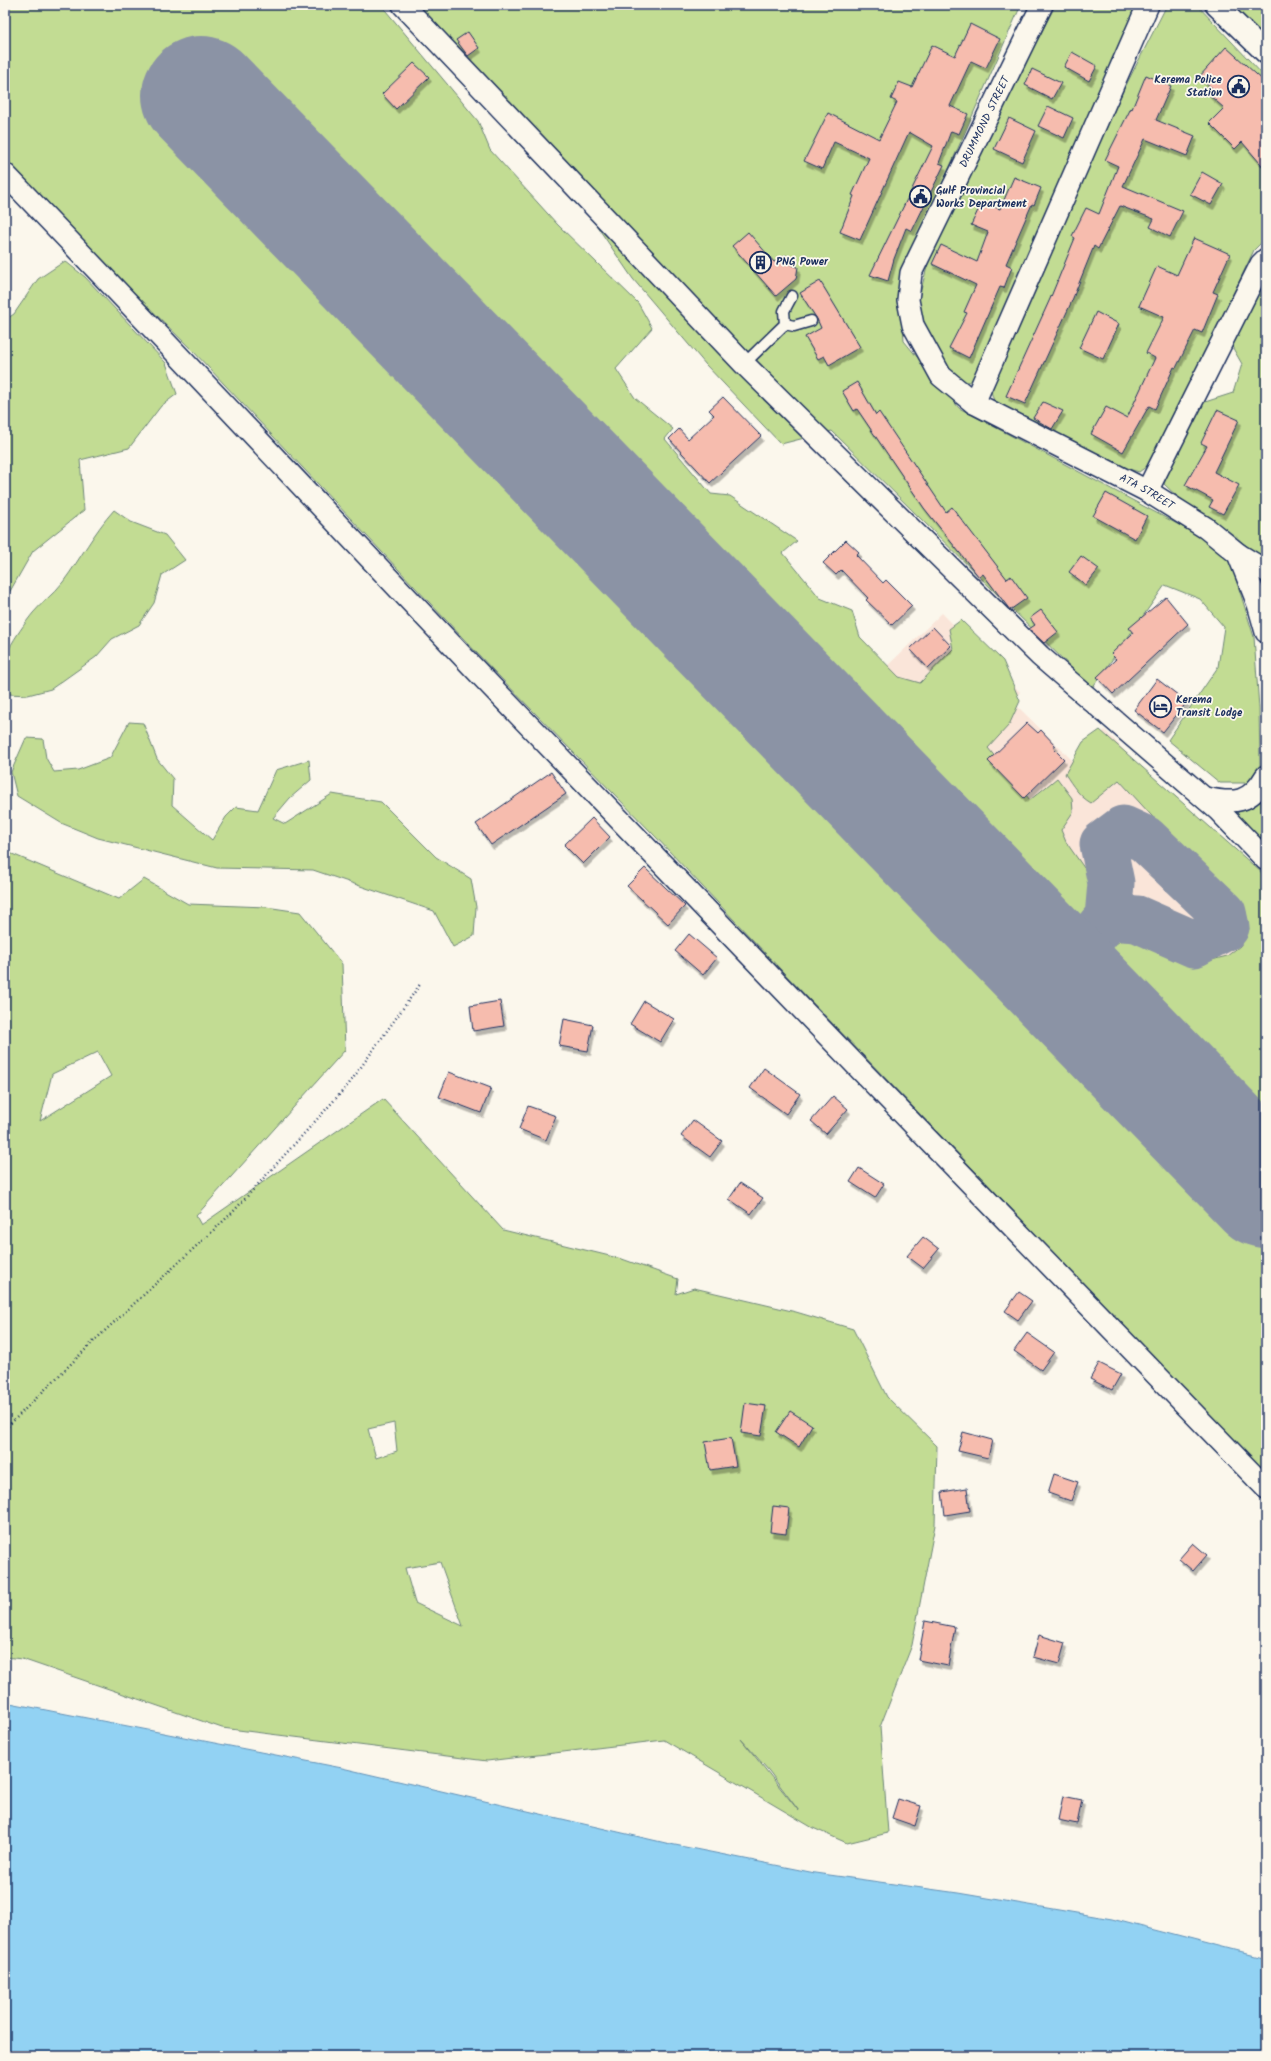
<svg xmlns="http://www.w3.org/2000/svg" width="1271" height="2061" font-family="Kalam,sans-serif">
<defs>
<filter id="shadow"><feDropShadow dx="2.5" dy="4.5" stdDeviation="0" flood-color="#0004"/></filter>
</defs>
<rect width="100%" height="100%" fill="#fbf7ec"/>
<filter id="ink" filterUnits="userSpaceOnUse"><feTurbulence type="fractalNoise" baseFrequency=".025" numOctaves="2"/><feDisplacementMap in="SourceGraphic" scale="8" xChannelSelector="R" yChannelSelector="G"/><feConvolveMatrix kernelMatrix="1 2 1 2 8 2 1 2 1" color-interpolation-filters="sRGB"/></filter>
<g filter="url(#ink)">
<path fill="#fae5d9" d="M221,5L880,673L942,613L1020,692L1012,701L1073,761L1105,730L1266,900V1310L115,115Z"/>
<path fill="#c2dc93" stroke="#6e8678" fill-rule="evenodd" d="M5,5H381L478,121L490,150L557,224L638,303L652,328L616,369L635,398L673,429L665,439L711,494L730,496L797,541L783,553L820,598L852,611L860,637L899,677L920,683L953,649L949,629L961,620L1003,661L1020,701L1009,725L988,748L1030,800L1057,778L1072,798L1073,812L1061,830L1066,842L1096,885L1097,904L1092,916L1076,933L1056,936L1036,927L995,886L747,628L644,525L313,177L291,152L275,110L219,57L160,112L219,176L258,184L277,201L405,330L1103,1055L1174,1121L1266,1218V1473L782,971L654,835L492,669L193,351L130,289L5,159Z
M415,5H1021L900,280L904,341L959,408L1196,534L1230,560L1254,637L1259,708L1260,765L1247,783H1220L1168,740L1218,667L1224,627L1200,599L1165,585L1092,688L832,431L781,444L706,365L633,279L534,134Z
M1125,5L1136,12L1022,274L971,382L960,381L932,350L918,301L930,256L997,118L1055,6Z
M1167,5H1197L1266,78V238L1254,250L1154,461L1139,472L1102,461L996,408L990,388L1123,91Z
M1231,5H1266V39Z
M65,261L85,277L166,363L177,394L161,406L129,448L80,460L84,510L33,551L5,600V320L14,314L38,279Z
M1266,271V561C1254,554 1245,544 1235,536C1212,518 1184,505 1164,484L1183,433L1202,403L1233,393L1242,364L1230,343Z
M114,510L131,522L165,535L185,560L162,575L154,603L139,625L112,639L96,657L51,689L28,695L8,694C4,680 3,663 9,649C15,637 25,623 33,613C42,602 54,594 63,582C81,558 94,532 114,510Z
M129,722L143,723L157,759L173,779L172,805L212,840L226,817L236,807L258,810L276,770L309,760L311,780L290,798L273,818L285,824L332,794L381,802L436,857L471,879L476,907L474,936L453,947L434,911L313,870L217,868L98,838L61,823L17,796L11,772L26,738L43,739L46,758L54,772L78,770L110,758Z
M1100,730L1261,872L1266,880V1172L1113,1008L1098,984L1100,961L1111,947L1128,936L1148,942L1188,962L1208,961L1227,956L1240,946L1249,929L1245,908L1214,884L1119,780L1091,803C1079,796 1073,786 1065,774L1083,742Z
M1258,801L1261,802L1262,838L1260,839L1233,814L1250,808Z
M5,851L119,899L144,879L188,904L266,907L300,912L342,964L345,1050L196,1216L201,1225L383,1099L503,1230L622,1259L678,1279L676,1294L694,1288L796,1312L853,1329L887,1397L937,1446L935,1525L912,1645L880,1727L888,1833L847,1843L813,1828L664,1740L487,1761L222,1728L22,1659L5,1657ZM98,1052L111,1076L40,1121L52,1074ZM394,1423L397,1451L376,1458L368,1429ZM440,1562L463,1626L415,1603L405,1568ZM741,1739L769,1771L799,1811L798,1810Z"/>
<path fill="#92d2f3" stroke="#6291b7" d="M5,1702L342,1768L670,1844L815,1873L958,1893L1112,1919L1266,1959V2056H5Z"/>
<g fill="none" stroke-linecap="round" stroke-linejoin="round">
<path stroke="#8b93a5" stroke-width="47" d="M1060,977L1108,917L1111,883L1103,844L1123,829L1145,839L1223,913L1226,927L1194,944L1137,919L1108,917"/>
<path stroke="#8b93a5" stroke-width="118" d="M201,95L1266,1189"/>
</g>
<path fill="#f6bcae" stroke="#1b2f5e" filter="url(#shadow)" d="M970,24L1000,39L986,68L971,61L950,106L968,114L959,134L951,131L939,163L944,165L912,231L906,228L894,259L888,281L870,275L933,146L909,132L860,240L840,232L854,196L852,195L869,158L834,142L822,169L804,161L828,113L879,139L897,102L891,99L899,82L912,87L932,45L955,56Z
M468,32L479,48L468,56L456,40Z
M1226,47L1266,83V170L1242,142L1235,149L1209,123L1224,108L1208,94L1213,89L1199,77Z
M1072,52L1097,66L1089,81L1064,67Z
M414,63L429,77L396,109L382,94Z
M1032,69L1061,83L1052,99L1025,85Z
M1146,75L1171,86L1156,120L1195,136L1187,156L1145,139L1123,186L1183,211L1170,237L1150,227L1154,219L1120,206L1098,249L1094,246L1071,303L1025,404L1006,396L1050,299L1075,238L1072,236L1086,208L1099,214L1118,166L1105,160L1131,108L1132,109Z
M1048,106L1073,118L1064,138L1038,126Z
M1009,118L1036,131L1022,162L994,149Z
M1202,172L1223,184L1211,205L1190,194Z
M1014,177L1041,188L1034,205L1032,204L1006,264L1012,267L1004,288L1000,287L969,358L949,348L967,313L964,312L976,285L932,264L941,245L977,262L988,232L971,225L982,202L1000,209Z
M748,232L774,262L786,255L790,264L798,267L796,279L776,296L732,246Z
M1194,238L1230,254L1213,292L1218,294L1202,333L1195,330L1176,368L1174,367L1155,409L1149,406L1123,452L1091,434L1106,407L1127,418L1155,358L1146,353L1164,317L1139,306L1157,266L1177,275Z
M820,281L860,347L829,365L824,356L818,359L805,337L821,328L817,319L800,293Z
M1096,312L1119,324L1103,359L1079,348Z
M857,382L876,415L879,412L946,512L952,507L1007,579L1011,576L1027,598L1010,610L983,574L979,577L924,508L857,409L854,411L842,391Z
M723,397L761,436L710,483L669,439L679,429L688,439L714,415L709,410Z
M1043,402L1063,411L1052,429L1033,418Z
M1217,410L1239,420L1214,472L1239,485L1223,514L1209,507L1213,500L1185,485L1207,446L1201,443Z
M1106,493L1147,516L1135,539L1093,516Z
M846,540L859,552L856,555L883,583L886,580L912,606L892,625L866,600L868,598L841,570L836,575L823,563Z
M1081,556L1099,569L1086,585L1069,572Z
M1166,597L1188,624L1113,694L1097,677L1116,659L1111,654L1133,633L1129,628Z
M1041,610L1058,632L1044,643L1029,629L1035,625L1030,618Z
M933,627L951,646L928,668L910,649Z
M1157,679L1187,702L1163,732L1134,710Z
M1027,723L1038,733L1041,730L1056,746L1053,748L1064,759L1024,798L988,761Z
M551,772L566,794L491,845L476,824Z
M592,818L610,837L583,864L564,845Z
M645,868L685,906L668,924L627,886Z
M689,934L717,958L703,975L675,951Z
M500,1001L504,1026L473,1031L470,1006Z
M644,1001L674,1019L660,1042L630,1024Z
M564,1019L593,1025L588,1051L559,1046Z
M764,1068L800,1094L786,1114L750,1088Z
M449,1072L491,1088L481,1113L439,1097Z
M833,1096L848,1109L826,1134L811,1121Z
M528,1106L556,1116L546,1140L519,1129Z
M693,1120L722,1141L710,1157L681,1136Z
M859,1168L884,1184L875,1198L850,1182Z
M740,1183L763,1198L751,1214L729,1199Z
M923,1237L939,1249L923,1268L907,1256Z
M1019,1292L1032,1301L1018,1320L1005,1311Z
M1027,1333L1054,1352L1041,1370L1014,1351Z
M1099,1363L1121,1374L1112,1390L1090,1379Z
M745,1403L766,1406L761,1436L741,1433Z
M790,1411L812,1425L799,1447L776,1432Z
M963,1432L992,1440L988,1458L958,1451Z
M731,1438L736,1466L710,1470L705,1442Z
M1054,1474L1078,1482L1071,1501L1048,1493Z
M967,1488L970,1511L945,1515L942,1492Z
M773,1506L789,1508L786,1534L770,1532Z
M1193,1543L1207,1555L1193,1571L1179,1559Z
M925,1621L955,1627L948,1666L918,1660Z
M1039,1635L1065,1643L1059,1664L1033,1657Z
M1063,1796L1082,1800L1077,1824L1058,1820Z
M898,1799L921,1806L915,1826L892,1818Z"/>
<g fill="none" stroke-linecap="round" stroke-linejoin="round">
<defs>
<path id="service" d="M785,324L794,326L811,321
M744,364L785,324L784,311L792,296"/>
<g id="minor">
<path d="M403,5L744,364L1040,656L1218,810L1266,860"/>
<path id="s1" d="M1042,5L911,273L908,300L913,325L941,376L974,403L1147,491L1206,528L1238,554L1258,604L1266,632"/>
<path d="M1216,5L1266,53"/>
<path d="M5,174C168,343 328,515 490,685C747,954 1007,1221 1266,1488"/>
<path d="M974,403L1148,5"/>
<path d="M1147,491L1261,264L1266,259"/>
<path d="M1238,554L1266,571"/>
<path d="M1205,798C1234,804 1250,804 1266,776"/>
</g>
</defs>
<use href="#service" stroke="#1b2f5e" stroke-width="13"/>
<use href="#minor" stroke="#1b2f5e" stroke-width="24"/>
<path stroke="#1b2f5e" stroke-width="2.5" stroke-dasharray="1 3" stroke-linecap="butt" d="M5,1429L95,1340L232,1213L349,1084L421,983"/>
<use href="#service" stroke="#fbf7ec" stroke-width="10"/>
<use href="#minor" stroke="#fbf7ec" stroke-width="21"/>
</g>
</g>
<defs>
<symbol id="civic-ring" viewBox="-11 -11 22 22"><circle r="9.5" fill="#fbf7ec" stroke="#1b2f5e" stroke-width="1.5"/><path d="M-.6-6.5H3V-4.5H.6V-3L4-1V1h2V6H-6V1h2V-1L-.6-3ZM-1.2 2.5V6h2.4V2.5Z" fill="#1b2f5e"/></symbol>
<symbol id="building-ring" viewBox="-11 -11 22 22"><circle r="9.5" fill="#fbf7ec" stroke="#1b2f5e" stroke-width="1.5"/><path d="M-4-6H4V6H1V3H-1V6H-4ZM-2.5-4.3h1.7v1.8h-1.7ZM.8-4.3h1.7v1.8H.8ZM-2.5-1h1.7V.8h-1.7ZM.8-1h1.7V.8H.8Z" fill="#1b2f5e"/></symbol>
<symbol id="hotel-ring" viewBox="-11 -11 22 22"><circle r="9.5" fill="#fbf7ec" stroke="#1b2f5e" stroke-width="1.5"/><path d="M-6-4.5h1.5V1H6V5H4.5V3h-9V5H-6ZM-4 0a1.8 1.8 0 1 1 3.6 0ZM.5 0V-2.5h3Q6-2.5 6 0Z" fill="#1b2f5e"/></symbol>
</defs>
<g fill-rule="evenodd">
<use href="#civic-ring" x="1226" y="74" width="25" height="25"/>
<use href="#civic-ring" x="908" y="184" width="25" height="25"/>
<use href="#building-ring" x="748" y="250" width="25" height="25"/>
<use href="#hotel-ring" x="1148" y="694" width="25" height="25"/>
</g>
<g text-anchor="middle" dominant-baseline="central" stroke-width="3.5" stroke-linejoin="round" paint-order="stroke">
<g font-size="11" font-weight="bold" fill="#1b2f5e" stroke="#fbf7ec" text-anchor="start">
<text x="1222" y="80" text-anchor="end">Kerema Police<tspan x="1222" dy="13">Station</tspan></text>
<text x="936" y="191">Gulf Provincial<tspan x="936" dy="13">Works Department</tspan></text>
<text x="776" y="262">PNG Power</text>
<text x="1176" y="700">Kerema<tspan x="1176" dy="13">Transit Lodge</tspan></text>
</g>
<g font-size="11" fill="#1b2f5e" stroke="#fbf7ec">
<text transform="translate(985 122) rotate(-64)">DRUMMOND STREET</text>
<text stroke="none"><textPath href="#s1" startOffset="646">ATA STREET</textPath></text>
</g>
</g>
<rect width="1271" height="2061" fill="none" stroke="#fbf7ec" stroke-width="20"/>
<rect x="10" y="10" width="1251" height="2041" fill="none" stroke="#1b2f5e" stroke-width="1.5" filter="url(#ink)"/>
</svg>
